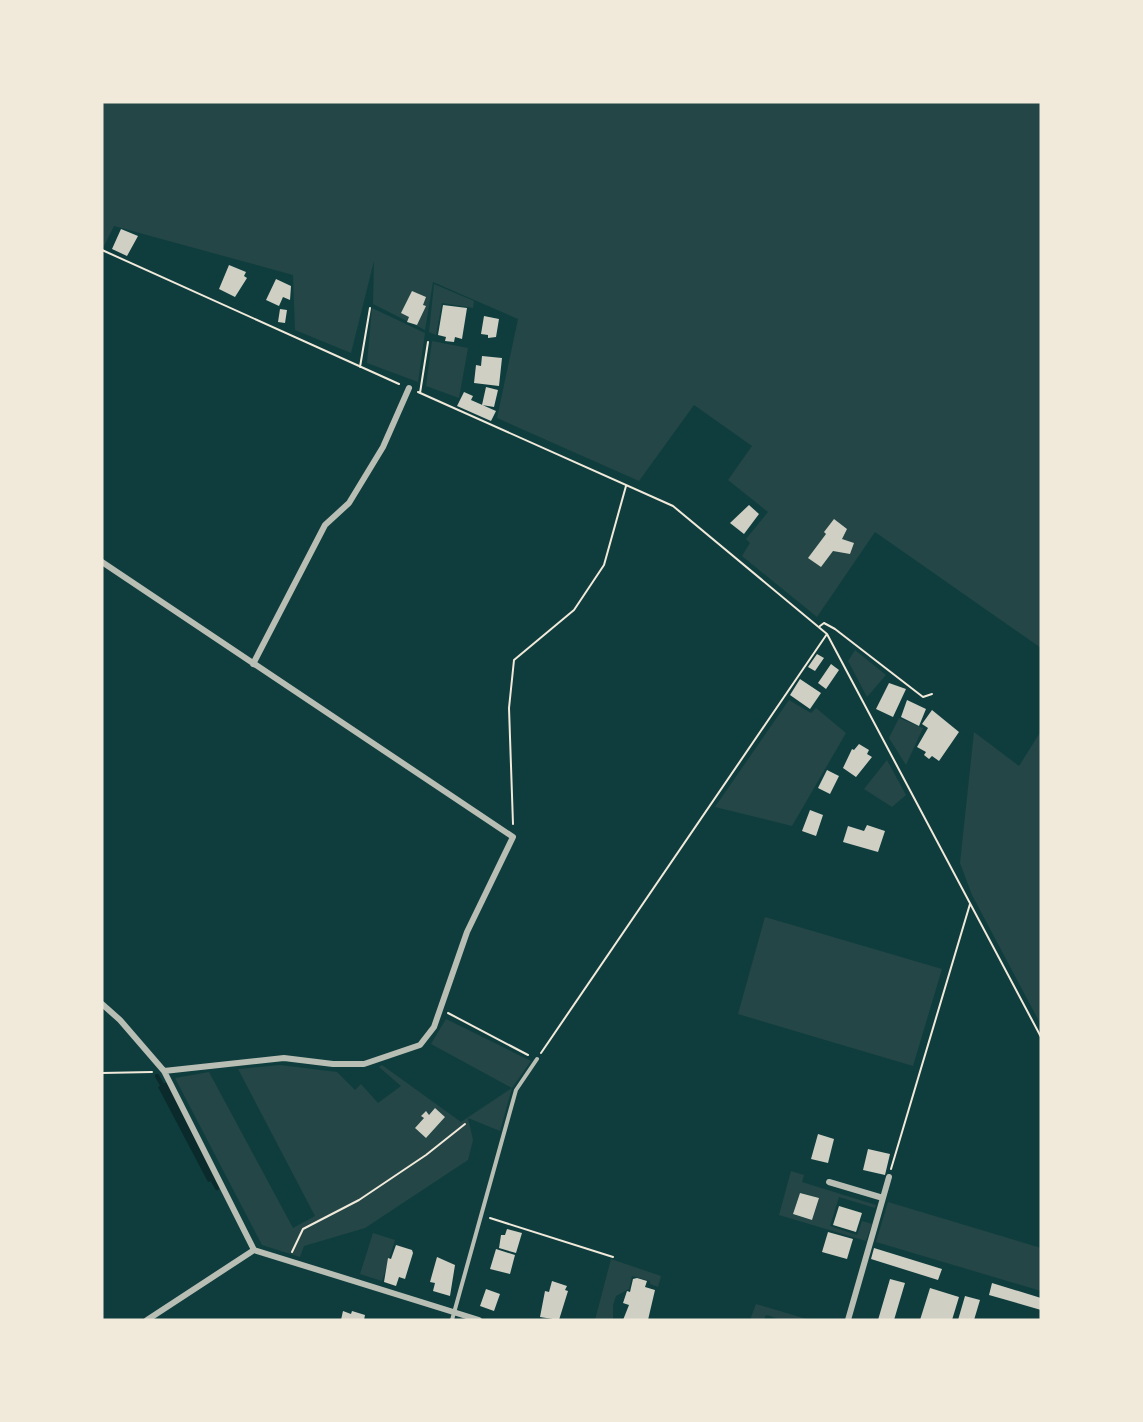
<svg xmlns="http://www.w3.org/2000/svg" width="1143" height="1422" font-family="'Fira Sans',sans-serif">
<rect width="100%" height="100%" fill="#0f3d3e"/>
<path fill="#244646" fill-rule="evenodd" d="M102,102H1041V648L875,532L817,617L742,556L750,543L746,539L768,512L728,480L752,446L694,405L639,481L497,418L518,319L433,282L425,330L373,304L374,261L351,353L295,330L293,275L114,226L104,246L102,245Z
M434,284L474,301L473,308L442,303L436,335L429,332Z
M372,308L425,333L418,382L367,363Z
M432,341L468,348L459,398L426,386Z
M855,650L886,675L867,697L848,661Z
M789,700L811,713L816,708L846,733L792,826L715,807Z
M899,718L923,728L906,765L889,738Z
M1041,731V1025L972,895L960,863L974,732L1019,766Z
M887,760L906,795L892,807L864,789Z
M765,917L942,969L913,1066L738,1014Z
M446,1019L531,1061L512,1088L500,1131L468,1118L473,1140L468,1160L365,1228L304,1246L300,1257L262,1245L175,1078L209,1072L293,1228L315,1216L238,1069L280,1065L337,1072L355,1090L361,1084L378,1103L401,1086L379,1067L382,1065L461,1122L512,1088L431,1044ZM435,1108L445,1117L426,1138L415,1128L424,1118L422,1116L425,1112L429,1115Z
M791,1171L804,1175L802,1182L876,1205L875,1208L839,1197L830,1226L857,1235L862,1221L872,1224L866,1241L779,1215ZM800,1193L819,1198L812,1220L793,1214Z
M888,1202L1041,1248V1291L876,1242Z
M373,1233L395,1240L382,1281L360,1274Z
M611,1259L661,1276L658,1287L650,1284V1281L632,1276L629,1289L616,1296L613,1305V1320H595Z
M756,1304L810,1320H782L766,1315L764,1320H750Z"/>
<path fill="#0a2a2b" d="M167,1082L217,1179L208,1182L158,1087Z"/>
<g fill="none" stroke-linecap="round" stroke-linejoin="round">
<path stroke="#0a2a2b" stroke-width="4.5" d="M157,1076L165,1090
M211,1177L217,1188"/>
</g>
<path fill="#cfcfc3" d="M121,229L138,236L127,256L112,249Z
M229,265L246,272L244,276L247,278L235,297L219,289Z
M276,279L291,286L290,300L283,297L279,306L266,300Z
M412,291L426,297L423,305L426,306L417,325L407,322L409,317L401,313Z
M443,305L467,308L462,339L455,337L454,342L445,341L446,337L438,335Z
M280,309L287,310L285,323L278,322Z
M484,316L499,319L496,337L488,338V335L481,334Z
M482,356L502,358L499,386L474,383L476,365L481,366Z
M486,387L498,390L494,407L482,405Z
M464,392L473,396L471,400L496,411L491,421L457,406Z
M749,505L759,514L744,534L730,523Z
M834,519L847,529L842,539L854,543L850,554L833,551L821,567L808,558L826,534L824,532Z
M817,654L824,658L815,671L808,667Z
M831,664L839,670L826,689L818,683Z
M800,679L821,693L810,709L790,695Z
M889,683L906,689L893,717L876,709Z
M907,700L926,709L919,726L901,717Z
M932,710L959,732L939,761L932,756L929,759L924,755L926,752L917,747L928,728L922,724Z
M859,744L869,750L867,754L872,757L856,777L843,768L852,749L854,750Z
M827,770L839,776L830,794L818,788Z
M810,810L823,815L816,836L802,831Z
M867,825L885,831L878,852L843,842L848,826L864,831Z
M435,1108L445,1117L426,1138L415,1128L424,1118L421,1116L426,1111L429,1115Z
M818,1134L834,1139L828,1163L811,1159Z
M868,1149L890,1154L885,1175L863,1170Z
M800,1193L819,1198L812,1220L793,1214Z
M839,1206L862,1213L856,1232L833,1225Z
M507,1229L522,1233L516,1253L499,1248L501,1235H505Z
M828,1232L853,1239L847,1259L822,1252Z
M396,1245L412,1250L413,1253L405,1279L399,1277L396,1286L384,1282L388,1258L391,1259Z
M874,1248L942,1269L938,1280L871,1259Z
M496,1249L515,1255L510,1274L490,1269Z
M437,1257L455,1265L450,1296L433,1291L435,1283L430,1282Z
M637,1278L647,1281L645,1287L655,1290L648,1320H623L629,1305L623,1303L627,1291L630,1292L633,1279Z
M890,1279L905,1283L894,1320H878Z
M552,1281L567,1286L565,1290L568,1291L559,1320L540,1317L545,1291L549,1292Z
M992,1283L1041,1298V1310L989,1295Z
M930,1288L959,1297L952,1320H920Z
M486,1289L500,1294L494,1311L480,1306Z
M965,1296L980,1300L974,1320H958Z
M343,1311L351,1314L352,1311L365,1315L364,1320H341Z"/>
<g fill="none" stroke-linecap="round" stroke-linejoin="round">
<path stroke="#f1e9da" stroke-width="2" d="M102,250L399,384
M360,367L370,308
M418,392L673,506L827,634L1041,1037
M420,393L428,342
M820,626L824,623L835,629L923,697L932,694
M513,824L509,708L514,660L574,610L604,565L626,486
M448,1013L528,1055
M541,1053L827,634
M102,1073L152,1072
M891,1169L970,904
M490,1218L613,1257
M292,1252L303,1229L359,1200L426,1155L465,1124"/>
<path stroke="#b8beb3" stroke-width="4" d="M452,1320L516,1090L537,1059"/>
<path stroke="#b8beb3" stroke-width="6" d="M102,562L513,837L467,932L434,1027L420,1045L364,1064H333L284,1058L164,1071
M253,664L325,525L349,503L383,447L409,388
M102,1004L120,1020L164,1071L254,1250L479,1320
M829,1182L883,1198
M147,1320L254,1250
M848,1320L889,1177"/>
</g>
<rect width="1143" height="1422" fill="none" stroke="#f1e9da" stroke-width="207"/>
</svg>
